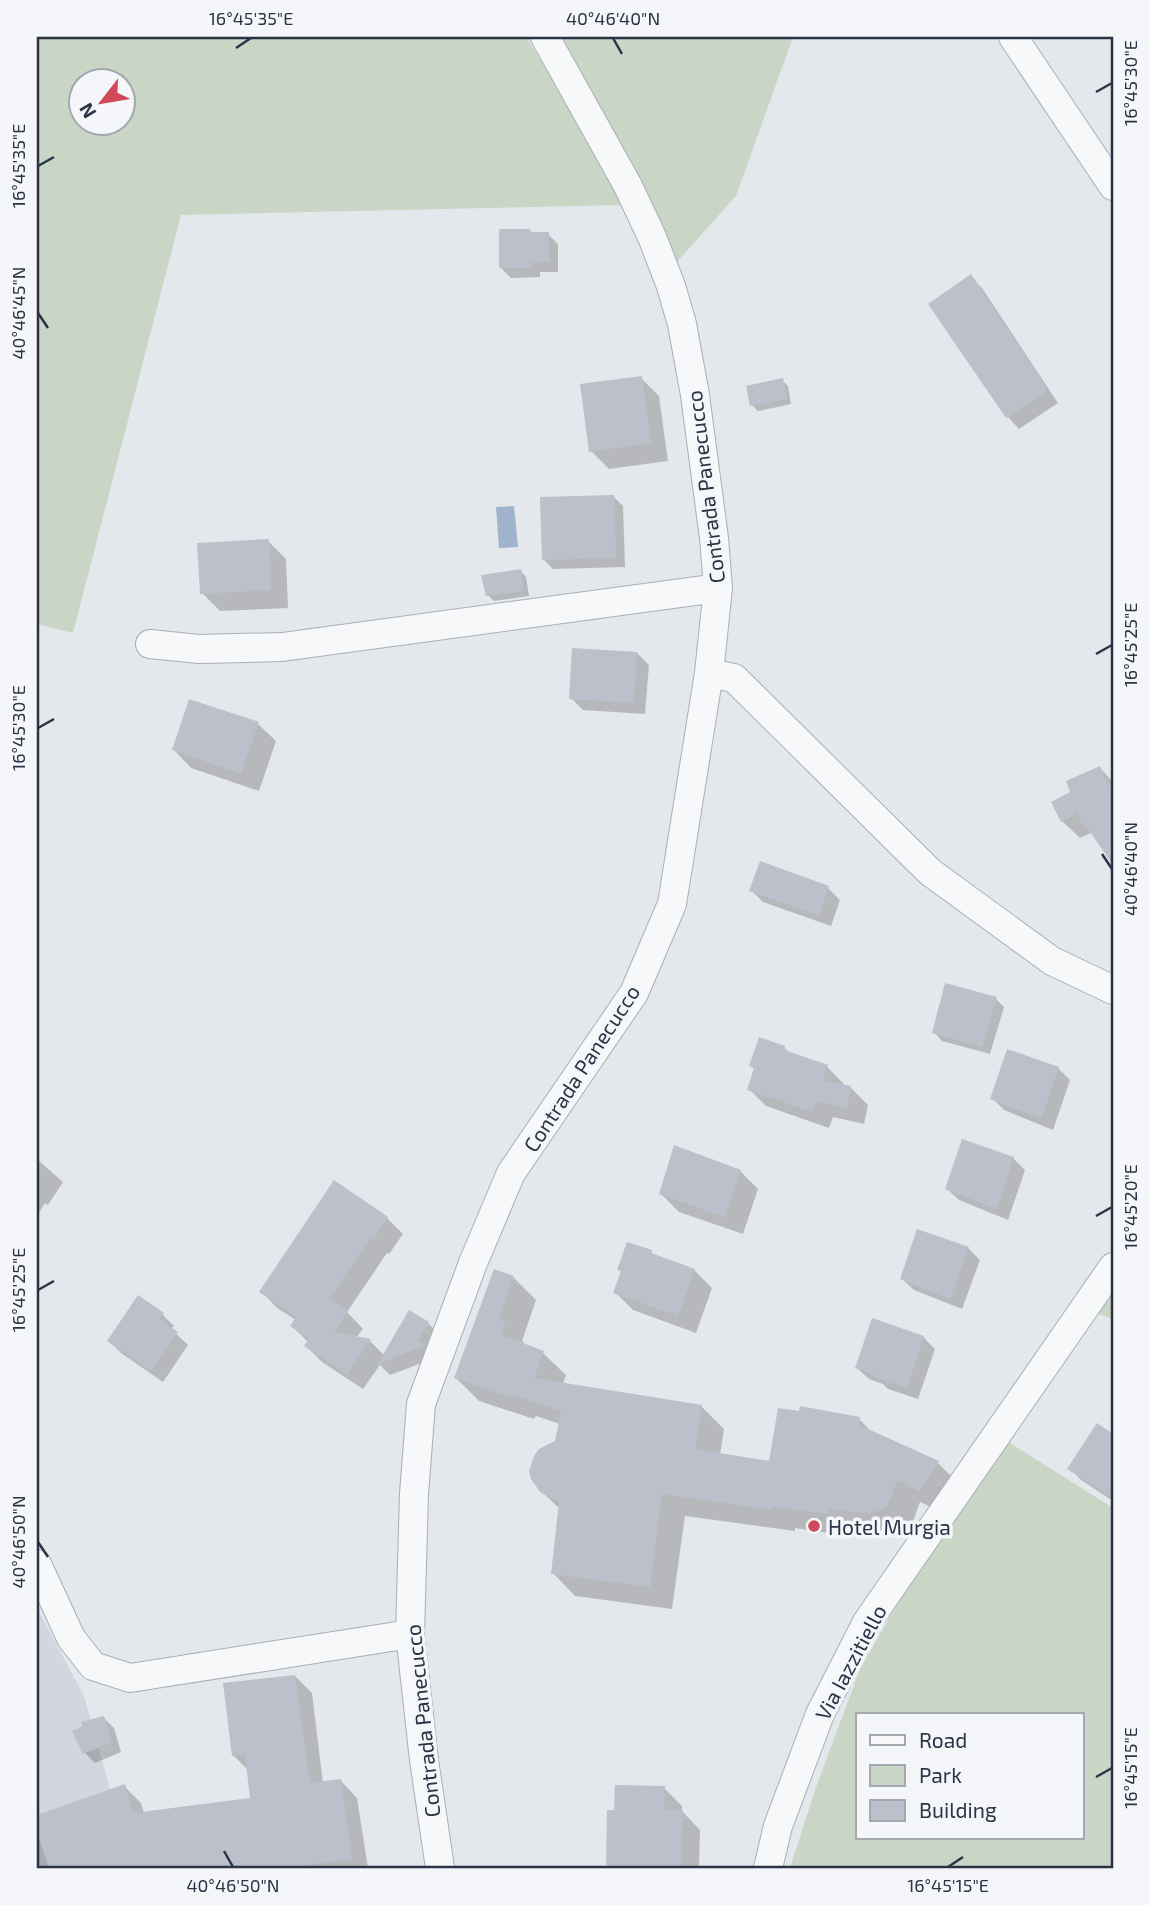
<svg xmlns="http://www.w3.org/2000/svg" width="1150" height="1905" font-family="'Exo 2',sans-serif">
<rect width="100%" height="100%" fill="#e4e7ec"/>
<path fill="#d2d6de" d="M37,1608L84,1696L132,1868H37Z"/>
<path fill="#c9d6c5" fill-rule="evenodd" d="M37,37H526L595,146L624,205L181,215L73,633L37,624ZM80,80H122V122H80Z
M555,37H793L736,196L676,263Z
M1113,1286V1319L1096,1313Z
M1007,1441L1113,1508V1868H790L815,1790L860,1669L907,1587ZM858,1714H1082V1837H858Z"/>
<path fill="#9fb4cc" d="M514,506L518,547L499,548L496,507Z"/>
<path fill="#0003" d="M530,230L533,234H548L558,244V272H540V277L511,278L501,268Z
M970,277L982,288L1058,403L1019,429L1008,417L931,304Z
M641,378L659,396L668,461L609,469L591,451Z
M782,380L788,386L791,404L758,411L752,405Z
M613,496L623,506L625,567L553,569L543,559Z
M268,541L286,559L288,608L220,611L202,593Z
M521,571L526,577L529,596L494,601L488,595Z
M637,653L649,665L645,714L583,710L571,698Z
M258,724L276,741L259,791L191,768L174,750Z
M1100,768L1113,782V862L1091,833L1080,838L1062,821L1072,793Z
M828,888L840,900L831,926L763,902L751,890Z
M996,999L1004,1007L990,1054L942,1041L934,1032Z
M784,1048L791,1054L827,1067L844,1084V1086L851,1088L868,1105L864,1124L833,1117L829,1128L766,1106L749,1089L755,1070L751,1065Z
M1058,1068L1070,1080L1053,1130L1004,1110L992,1098Z
M1013,1158L1025,1170L1008,1220L959,1200L947,1189Z
M37,1159L63,1182L48,1205L45,1203L37,1216Z
M740,1171L758,1189L743,1234L679,1212L661,1194Z
M335,1183L387,1218L403,1234L389,1254L387,1253L347,1312L363,1329L356,1338L370,1341L384,1355L428,1323L440,1335L435,1358L390,1375L380,1365L363,1389L322,1362L306,1346L308,1342L292,1326L296,1320L277,1308L262,1292Z
M968,1248L980,1260L962,1309L914,1290L902,1279Z
M651,1252L656,1257L694,1270L712,1288L696,1333L633,1310L615,1292L622,1273L619,1269Z
M495,1271L514,1278L536,1300L522,1341L528,1347L543,1353L566,1375L563,1384L701,1406L724,1429L720,1455L770,1463L859,1419L874,1434L938,1463L960,1485L942,1512L920,1502L912,1524L907,1530L893,1536L851,1531L850,1536L795,1528V1531L685,1516L672,1609L575,1596L553,1573L560,1509L541,1491L560,1424L536,1416L534,1419L479,1401L456,1378Z
M162,1314L174,1326L171,1329L188,1345L163,1382L121,1353L109,1341Z
M923,1337L935,1349L918,1399L888,1389L883,1384L869,1379L857,1368Z
M1098,1426L1113,1436V1501L1081,1480L1070,1468Z
M295,1676L312,1693L323,1783L341,1781L357,1798L368,1868H37V1817L124,1786L141,1803L144,1813L252,1799L248,1770L233,1755Z
M104,1718L114,1728L121,1752L95,1763L85,1753L74,1732Z
M664,1788L682,1806V1811L700,1830L699,1868H612L607,1864L616,1812Z"/>
<path fill="#bbc0ca" d="M499,229H530V232H549V262L531,263V268H499Z
M971,274L1048,390L1006,418L928,304Z
M642,376L651,443L589,452L580,384Z
M783,378L787,399L750,406L746,386Z
M614,495L616,558L542,560L540,497Z
M269,539L271,590L200,594L197,543Z
M521,569L524,591L486,596L481,575Z
M572,648L637,652L634,703L569,699Z
M189,699L259,722L241,774L172,750Z
M1100,766L1108,786L1113,784V865L1086,826L1083,827L1077,813L1061,822L1051,802L1070,792L1066,781Z
M760,861L829,886L819,915L749,891Z
M945,983L997,997L982,1047L932,1033Z
M759,1037L785,1046L784,1050L828,1065L823,1080L851,1086L847,1108L816,1101L812,1112L747,1090L754,1068L749,1066Z
M1007,1049L1059,1067L1041,1119L990,1099Z
M962,1139L1014,1157L997,1209L945,1189Z
M674,1145L741,1170L725,1217L659,1194Z
M334,1180L388,1217L373,1240L370,1238L329,1299L348,1311L334,1332L371,1339L347,1375L304,1346L309,1339L290,1326L296,1317L259,1292Z
M917,1229L969,1247L950,1299L900,1279Z
M627,1242L652,1250L651,1253L695,1269L678,1316L613,1293L621,1271L617,1270Z
M494,1269L514,1276L499,1320L505,1322L501,1335L544,1351L534,1378L702,1405L695,1449L769,1461L778,1408L799,1411L800,1406L860,1417L859,1425L939,1461L919,1491L897,1480L890,1501L885,1508L869,1514L829,1509L828,1514L773,1507L772,1510L662,1494L650,1587L551,1574L559,1502L540,1492L531,1479L529,1471L534,1456L539,1449L555,1441L561,1411L513,1395L512,1398L454,1378Z
M138,1295L164,1313L159,1319L178,1332L151,1371L107,1341Z
M409,1310L429,1322L417,1341L425,1345L377,1365Z
M872,1318L924,1336L907,1388L874,1377V1375L855,1368Z
M1097,1423L1113,1434V1498L1067,1469Z
M295,1675L310,1783L341,1779L352,1859L282,1868H49L37,1832V1815L125,1784L133,1813L250,1798L245,1754L232,1756L223,1683Z
M104,1716L112,1742L83,1754L72,1731L83,1726L81,1722Z
M615,1785L665,1786L664,1809L683,1810L681,1868H617V1865H606L607,1810H614Z"/>
<g fill="none" stroke-linecap="round" stroke-linejoin="round">
<defs>
<path id="street" d="M1013,37L1113,186
M150,644L199,649L282,647L718,588
M709,673L734,678L930,872L1052,961L1113,990
M37,1564L71,1638L93,1666L130,1678L410,1634
M440,1868L424,1760L410,1634L414,1494L421,1404L473,1263L511,1173L634,993L672,904L709,673L718,588L714,538L695,395L682,324L671,286L652,237L628,186L545,37
M768,1868L778,1826L820,1714L867,1622L1113,1267"/>
</defs>
<use href="#street" stroke="#a9aeb7" stroke-width="30"/>
<use href="#street" stroke="#f7f8fa" stroke-width="28"/>
</g>
<path fill="none" stroke="#2b3445" stroke-width="2.5" d="M613,38L622,54M236,48L251,38M1096,92L1112,83M38,166L54,157M38,313L48,328M1096,654L1112,645M38,728L54,719M1102,854L1112,869M1096,1216L1112,1207M38,1290L54,1281M38,1542L48,1557M1096,1777L1112,1768M224,1851L233,1867M948,1867L963,1857"/>
<circle fill="#d1495b" stroke="#f4f6f9" stroke-width="2.5" cx="814" cy="1526" r="7"/>
<g text-anchor="middle" dominant-baseline="central" stroke-width="7" stroke-linejoin="round" paint-order="stroke">
<g font-size="21" fill="#2b3445" stroke="#f4f6f9">
<text transform="translate(705 487) rotate(-97)">Contrada Panecucco</text>
<text transform="translate(581 1068) rotate(-57)">Contrada Panecucco</text>
<text transform="translate(850 1662) rotate(-62)">Via Iazzitiello</text>
<text transform="translate(422 1721) rotate(-96)">Contrada Panecucco</text>
</g>
<g font-size="21" fill="#2b3445" stroke="#f4f6f9" text-anchor="start">
<text x="828" y="1526">Hotel Murgia</text>
</g>
</g>
<rect width="1150" height="1905" fill="none" stroke="#f4f6f9" stroke-width="77"/>
<rect x="856" y="1713" width="228" height="126" fill="#f4f6f9" stroke="#a4a8b1" stroke-width="2"/>
<rect x="870" y="1735" width="35" height="10" fill="#f7f8fa" stroke="#a4a8b1" stroke-width="2"/>
<text x="919" y="1748" font-size="21" fill="#2b3445">Road</text>
<rect x="870" y="1765" width="35" height="21" fill="#c9d6c5" stroke="#a4a8b1" stroke-width="2"/>
<text x="919" y="1783" font-size="21" fill="#2b3445">Park</text>
<rect x="870" y="1800" width="35" height="21" fill="#bbc0ca" stroke="#a4a8b1" stroke-width="2"/>
<text x="919" y="1818" font-size="21" fill="#2b3445">Building</text>
<g transform="translate(102 102) rotate(239)"><circle r="33" fill="#f4f6f9" stroke="#a4a8b1" stroke-width="2"/>
<path d="M0-5L12 26L0 18L-12 26Z" fill="#d1495b"/>
<text y="-10" font-size="19" font-weight="bold" text-anchor="middle" fill="#2b3445">N</text>
</g>
<rect x="38" y="38" width="1074" height="1829" fill="none" stroke="#2b3445" stroke-width="2.5"/>
<g font-size="18" text-anchor="middle" fill="#2b3445">
<text x="251" y="25">16°45'35"E</text>
<text x="613" y="25">40°46'40"N</text>
<text transform="translate(1131 83) rotate(-90)" y="6">16°45'30"E</text>
<text transform="translate(19 166) rotate(-90)" y="6">16°45'35"E</text>
<text transform="translate(19 313) rotate(-90)" y="6">40°46'45"N</text>
<text transform="translate(1131 645) rotate(-90)" y="6">16°45'25"E</text>
<text transform="translate(19 728) rotate(-90)" y="6">16°45'30"E</text>
<text transform="translate(1131 869) rotate(-90)" y="6">40°46'40"N</text>
<text transform="translate(1131 1207) rotate(-90)" y="6">16°45'20"E</text>
<text transform="translate(19 1290) rotate(-90)" y="6">16°45'25"E</text>
<text transform="translate(19 1542) rotate(-90)" y="6">40°46'50"N</text>
<text transform="translate(1131 1768) rotate(-90)" y="6">16°45'15"E</text>
<text x="233" y="1892">40°46'50"N</text>
<text x="948" y="1892">16°45'15"E</text>
</g>
</svg>
